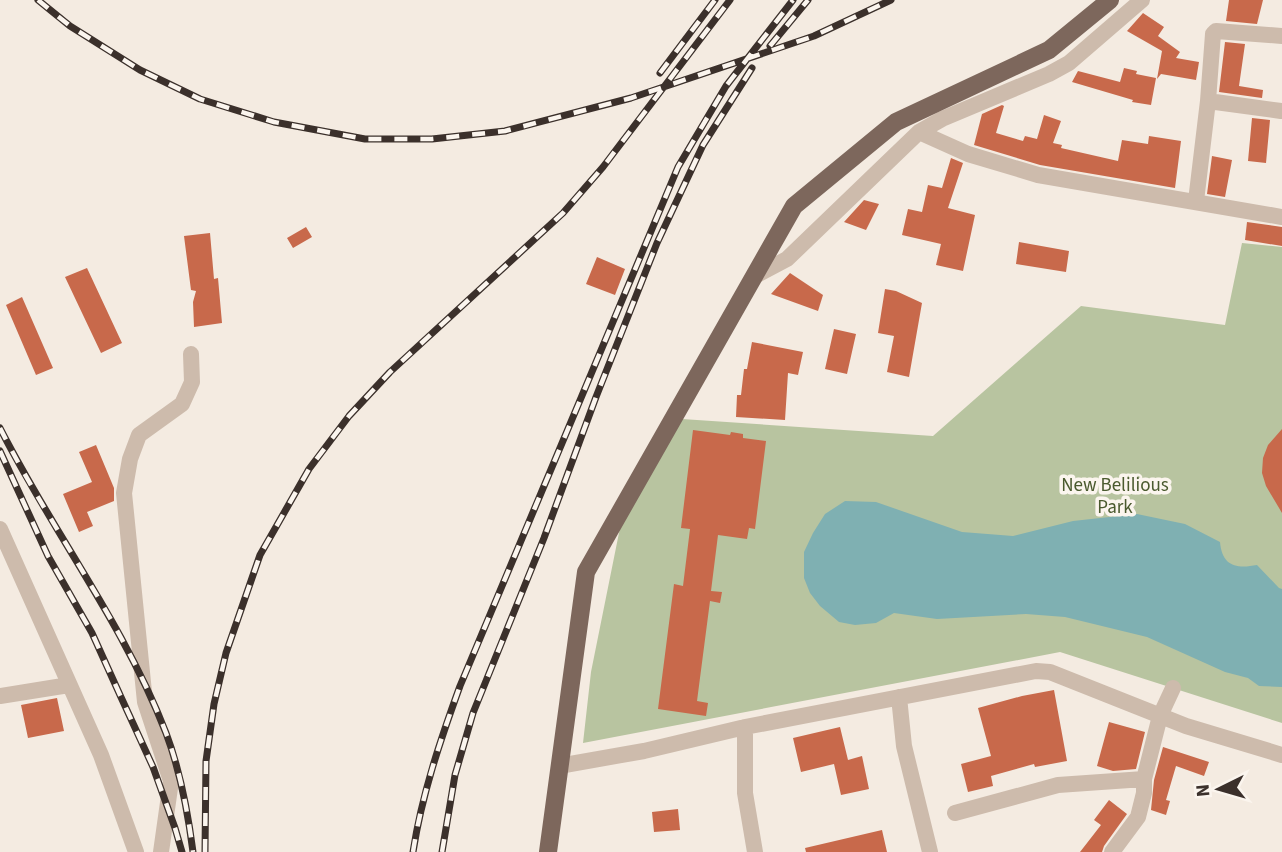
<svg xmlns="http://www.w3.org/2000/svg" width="1282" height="852" font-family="'Source Sans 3',sans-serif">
<rect width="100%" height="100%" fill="#f4ebe1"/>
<path fill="#b8c4a0" d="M1242,243L1282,247V723L1060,652L583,743L591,672L626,498L682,419L933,436L1081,306L1225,325Z"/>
<path fill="#7fb0b2" d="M845,501L876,502L962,532L1013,536L1073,521L1137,514L1185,524L1220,542C1222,566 1236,569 1257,565L1279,588L1282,589V687L1259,686L1248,678L1225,672L1147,637L1065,617L1026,614L937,619L894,613L876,623L855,625L839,622L820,606L810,593L804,578V552L813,533L825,514Z"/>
<path fill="#c8694b" d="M1229,0H1263L1257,24L1226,21Z
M1143,13L1164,27L1158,36L1180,52L1176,58L1199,62L1196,80L1161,74L1157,79L1162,51L1127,31Z
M1225,42L1245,44L1239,86L1263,90L1262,98L1219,92Z
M1124,68L1137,71L1136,74L1156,78L1151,105L1132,102L1133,100L1072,82L1078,71L1120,82Z
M1002,105L1004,106L996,133L1023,141L1025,136L1037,139L1044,115L1061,121L1053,143L1062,145L1061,148L1118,161L1122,140L1148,144L1149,136L1181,141L1175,188L1040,165L974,145L982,114Z
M1252,118L1270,120L1266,163L1248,161Z
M1212,156L1232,160L1225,197L1207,194Z
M951,158L963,163L948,208L975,215L963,271L936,265L941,244L902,235L908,209L922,212L928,185L942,188Z
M864,200L879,204L866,230L844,222Z
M1247,222L1282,227V246L1245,240Z
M306,227L312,237L293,248L287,238Z
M210,233L214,279L218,278L222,323L194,327L193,302L196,291L191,290L184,236Z
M1019,242L1069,251L1066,272L1016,264Z
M597,257L625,269L615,295L586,284Z
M87,268L122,343L101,353L65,277Z
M790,273L823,295L818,311L771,294Z
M885,289L896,291L922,303L909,377L887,372L894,336L878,333Z
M22,297L53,368L36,375L6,305Z
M834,329L856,334L847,374L825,369Z
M752,342L803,352L798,375L788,373L785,420L736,417L737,395H741L744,369H747Z
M1282,429V513L1266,486L1262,473L1263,458L1268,445Z
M693,430L730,435L731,432L743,434V438L766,441L755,529L749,528L747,539L718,535L711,591L722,592L720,603L710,601L697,701L708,703L706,716L658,709L674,584L683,586L690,529L681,528Z
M96,445L114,488V501L87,512L93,526L79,532L63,494L92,482L79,452Z
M1054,690L1067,761L1035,767L1034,764L991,776L993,786L968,792L961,764L991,756L978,708L1022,696Z
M57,698L64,731L28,738L21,705Z
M1109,722L1145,732L1136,769L1113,771L1097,766Z
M840,727L848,760L862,756L869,789L841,795L834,764L801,772L793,738Z
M1163,747L1209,762L1204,776L1176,766L1166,800L1170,801L1166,815L1151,810L1154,780Z
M1109,800L1127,814L1104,846L1102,852H1080L1101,825L1094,820Z
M678,809L680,830L654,832L652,812Z
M882,830L887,852H806L805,848Z"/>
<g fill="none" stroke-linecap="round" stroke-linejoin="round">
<path stroke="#cdbbac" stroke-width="16" d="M1208,101L1281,111
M919,132L968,154L1038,175L1282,217
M1196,201L1208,101L1213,34L1216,31L1282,36
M753,277L787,259L919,132L942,119L1049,74L1069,63L1142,0
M0,529L101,755L136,852
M0,696L69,685
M899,697L904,746L930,852
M745,727V793L755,852
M559,766L644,751L745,727L1036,671L1050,672L1186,726L1282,755
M955,813L1058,785L1144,779
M161,852L171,781L145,702L124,493L130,459L139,435L182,404L192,382L191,354
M1112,852L1138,817L1144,793V779L1160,716L1173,688"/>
<path stroke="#7d675c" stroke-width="18" d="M548,852L586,572L794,206L896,122L1049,50L1110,0"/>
<defs>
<path id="rail" d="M38,0L70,26L140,70L200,99L274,122L365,139H432L505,131L631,98L814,36L891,0
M770,46L808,0
M660,73L715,0
M0,428C52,531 124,624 166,733C180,770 188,813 193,852
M0,451L48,556L92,633L120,695L153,767L175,828L182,852
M205,852L206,761L214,704L226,653L260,555L309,469L349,416L390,372L563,213L603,167L730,0
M413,852C422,794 440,741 460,686L678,167L726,86L793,0
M442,852L455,775L473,713L544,538L596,397L657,243L703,145L752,68"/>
</defs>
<use href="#rail" stroke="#3b302b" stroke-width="7"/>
<use href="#rail" stroke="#fbf5ee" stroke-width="4.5" stroke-dasharray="13" stroke-linecap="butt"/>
</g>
<g text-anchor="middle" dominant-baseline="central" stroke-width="7" stroke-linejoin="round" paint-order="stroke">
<g font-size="19" fill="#4a5a2e" stroke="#fbf5ee">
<text x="1115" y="485">New Belilious<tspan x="1115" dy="22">Park</tspan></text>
</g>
</g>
<g transform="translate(1219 789) rotate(265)" stroke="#fbf5ee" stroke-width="5" paint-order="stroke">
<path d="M0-5L12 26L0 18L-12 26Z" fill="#3b302b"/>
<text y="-10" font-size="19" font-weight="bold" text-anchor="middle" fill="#3b302b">N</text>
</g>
</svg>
